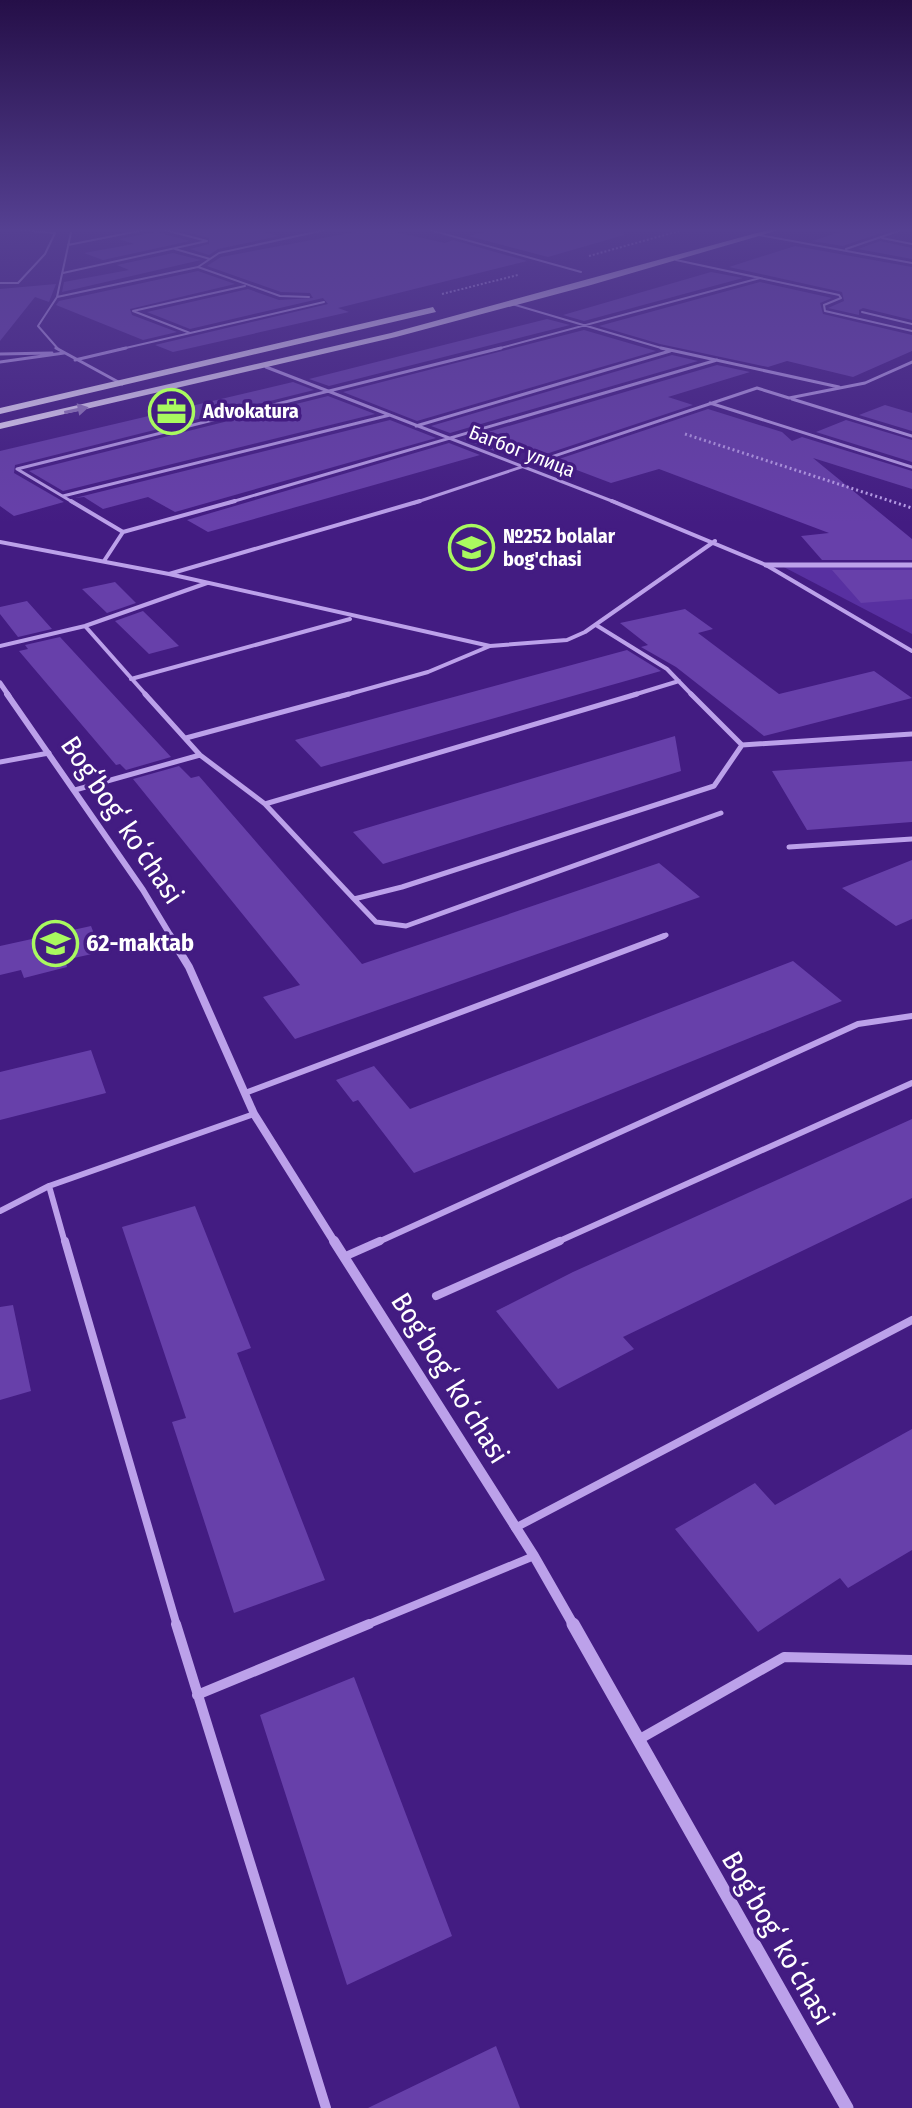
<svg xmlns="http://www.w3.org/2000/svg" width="912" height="2108" font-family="'Fira Sans Condensed',sans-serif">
<rect width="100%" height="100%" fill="#431c82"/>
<path fill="#5830a1" d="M912,563V634L778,564Z"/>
<path fill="#6740aa" d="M172,228H248L279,236L218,249L209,255L190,249L209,244V238Z
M377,228L445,243L453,240L527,261L338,308L349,312L173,352L155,345L328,304L323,298L190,329L147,312L248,289L279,300L313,298L310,293L281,292L207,266L221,257Z
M501,228H623L624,235L548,257L468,236Z
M852,228H896L843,246L812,241Z
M156,232L190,241L103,260L84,253L134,244L119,239Z
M880,241L912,248V259L858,249Z
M795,246L912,267V320L863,308L859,310V315L828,308L844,301L842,292L729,267Z
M173,253L201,260L62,292L64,282L129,270L117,265Z
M198,271L235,284L130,309L132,315L177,332L143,340L56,305L59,301Z
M711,272L743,278L584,321L563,315Z
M760,282L832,298L820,303L823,314L912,335V351L853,377L787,361L768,367L660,344L599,326Z
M56,284L49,302L35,297L0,341V289Z
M547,319L570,325L329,386L309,379Z
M584,330L656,351L417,421L343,392Z
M672,355L698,361L450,433L431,426Z
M717,365L750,372L668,397L693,405L540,456L524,449L512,453L509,447L494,451L464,439Z
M293,382L314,390L15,465L14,473L64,502L14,516L0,506V451Z
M328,396L375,414L63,491L29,471Z
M885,405L912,413V431L859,415Z
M708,409L782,432L792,441L802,437L912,471V489L813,458L912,539V560H822L801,536L829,533L659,469L611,483L553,461Z
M390,420L436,438L175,512L148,497L103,509L84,497L75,498Z
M846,420L912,440V462L816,432Z
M449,443L480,455L208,532L187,520Z
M832,570H912V599L861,603Z
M115,582L136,603L107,613L82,589Z
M27,601L52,629L18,637L0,614V607Z
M685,609L713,629L698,633L779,694L874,671L912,698L764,736L676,667L641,647L648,645L620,623Z
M143,611L179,646L149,654L115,621Z
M60,637L171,757L126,770L120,764L116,765L19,651L28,649L25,645Z
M627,650L661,671L321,767L295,740Z
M675,736L681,771L383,864L353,832Z
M912,761V822L807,830L772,771Z
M179,766L191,778L199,776L362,964L659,863L700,897L295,1039L263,997L300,985L133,779Z
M912,860V919L896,926L842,888Z
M91,926L101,952L65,960L67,967L24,978L21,970L0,975V946Z
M793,961L842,1001L414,1173L358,1100L353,1102L336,1080L374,1066L410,1109Z
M91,1050L106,1093L0,1120V1072Z
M912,1119V1198L623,1337L634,1349L558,1389L496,1311L573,1272Z
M195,1206L251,1348L237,1353L325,1580L234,1613L172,1422L186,1418L122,1227Z
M13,1305L31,1391L0,1400V1307Z
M912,1429V1550L848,1588L840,1578L758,1632L675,1529L755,1483L775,1505Z
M354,1677L452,1936L347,1985L260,1715Z
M496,2046L520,2108H368Z"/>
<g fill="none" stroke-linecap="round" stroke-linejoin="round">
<path stroke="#bca1ea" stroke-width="2" stroke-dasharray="2 2" stroke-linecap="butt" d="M589,256L690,228
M442,294L518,275"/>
<path stroke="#bca1ea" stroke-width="3" stroke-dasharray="2 3" stroke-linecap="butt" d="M685,434L912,508"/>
<path stroke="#bca1ea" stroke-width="2" d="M0,228L55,233L45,254L18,283H0
M423,228L581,272
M759,235L912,263
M882,238L912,244
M68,245L154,228
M175,249L210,259
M846,249L907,228
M676,260L839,295L841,298L824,305L825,311L912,331
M63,273L207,241L157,228
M57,297L198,267
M309,297L280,296L198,267L219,253L334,228
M512,304L668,350
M862,312L912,324
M190,333L133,311L245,286
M59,350L38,326L57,297L72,228
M117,350L324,302
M493,350L760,278"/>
<path stroke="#bca1ea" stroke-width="3" d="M56,348L122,384
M661,348L839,387
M0,354L52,353
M75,360L126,348
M0,362L64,353
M266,367L617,503
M792,399L912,436
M710,403L912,467
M416,426L670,351
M17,469L501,348
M17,469L74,503
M63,496L390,415
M228,503L717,360
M414,503L757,388L789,398L865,383L912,362"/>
<path stroke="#bca1ea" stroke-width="4" d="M71,501L123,532L104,561
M612,501L766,565L912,651
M123,532L235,501
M0,542L169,574L490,646L567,640L585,632L715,541
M169,574L420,501
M596,625L667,669L693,696
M85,626L147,696
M0,646L85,626L207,583
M131,679L350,619
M342,696L428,672L490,646
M630,696L679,681"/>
<path stroke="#bca1ea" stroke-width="5" d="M145,694L200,755
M691,694L742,745L912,734
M186,738L349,694
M0,762L49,753
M75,790L200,755L265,804L637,694
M265,804L354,899L402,887L714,786L742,745
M789,847L912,839
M354,899L376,922L406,926L721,813
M659,938L666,935"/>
<path stroke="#bca1ea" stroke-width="6" d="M245,1093L664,936
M49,1186L65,1243
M0,1211L49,1186L254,1114
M376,1243L858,1024L912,1016
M555,1243L912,1083"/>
<path stroke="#bca1ea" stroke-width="8" d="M65,1241L177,1626
M346,1256L380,1241
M436,1296L560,1241
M515,1528L912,1320
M364,1626L534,1556"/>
<path stroke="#bca1ea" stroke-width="10" d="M176,1624L326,2108
M197,1695L369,1624
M638,1740L784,1657L912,1660"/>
<path stroke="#bca1ea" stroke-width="5" d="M766,565H912
M0,683L9,696"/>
<path stroke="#bca1ea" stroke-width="6" d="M7,694L143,890L172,938"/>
<path stroke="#bca1ea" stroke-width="8" d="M170,936L189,967L254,1114L335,1243"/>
<path stroke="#bca1ea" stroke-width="10" d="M334,1241L534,1556L574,1626"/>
<path stroke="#bca1ea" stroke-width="13" d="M573,1624L847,2108"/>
<path fill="#f0e5fe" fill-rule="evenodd" d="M775,228H786L591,285L396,337L0,429V423L391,333Z
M433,307L436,312L0,414V408Z"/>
</g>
<defs><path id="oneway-solid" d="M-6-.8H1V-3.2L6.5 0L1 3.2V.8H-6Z" transform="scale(2)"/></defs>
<use fill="#9a80c0" href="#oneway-solid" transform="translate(76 410) rotate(-12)"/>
<linearGradient id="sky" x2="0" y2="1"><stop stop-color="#250f48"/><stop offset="0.44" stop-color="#554092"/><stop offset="1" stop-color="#554092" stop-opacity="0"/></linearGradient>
<rect width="912" height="523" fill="url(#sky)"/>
<defs>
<symbol id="office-ring" viewBox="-11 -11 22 22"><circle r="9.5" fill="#431c82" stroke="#a9fa5f" stroke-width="1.5"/><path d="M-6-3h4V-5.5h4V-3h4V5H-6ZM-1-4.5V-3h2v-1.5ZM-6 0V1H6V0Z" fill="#a9fa5f"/></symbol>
<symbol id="school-ring" viewBox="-11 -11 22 22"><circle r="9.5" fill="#431c82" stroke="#a9fa5f" stroke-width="1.5"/><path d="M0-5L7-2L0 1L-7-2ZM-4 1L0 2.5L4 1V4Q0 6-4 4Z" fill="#a9fa5f"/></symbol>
</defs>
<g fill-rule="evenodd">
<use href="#office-ring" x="146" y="386" width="51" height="51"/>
<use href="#school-ring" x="446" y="522" width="51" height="51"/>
<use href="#school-ring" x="30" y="918" width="51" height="51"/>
</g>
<g text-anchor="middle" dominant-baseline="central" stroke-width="7" stroke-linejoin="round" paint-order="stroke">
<g font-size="20" font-weight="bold" fill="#fff" stroke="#431c82" text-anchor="start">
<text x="203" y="411">Advokatura</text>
<text x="503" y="536">№252 bolalar<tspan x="503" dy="23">bog'chasi</tspan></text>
</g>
<g font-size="20" fill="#fff" stroke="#431c82">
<text transform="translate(522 451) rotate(21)">Багбог улица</text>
</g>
<g font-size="24" font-weight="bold" fill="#fff" stroke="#431c82" text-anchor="start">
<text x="86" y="943">62-maktab</text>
</g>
<g font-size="28" fill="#fff" stroke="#431c82">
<text transform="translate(122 820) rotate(56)">Bogʻbogʻ koʻchasi</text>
<text transform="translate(450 1378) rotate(58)">Bogʻbogʻ koʻchasi</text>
<text transform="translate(778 1938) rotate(60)">Bogʻbogʻ koʻchasi</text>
</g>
</g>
</svg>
